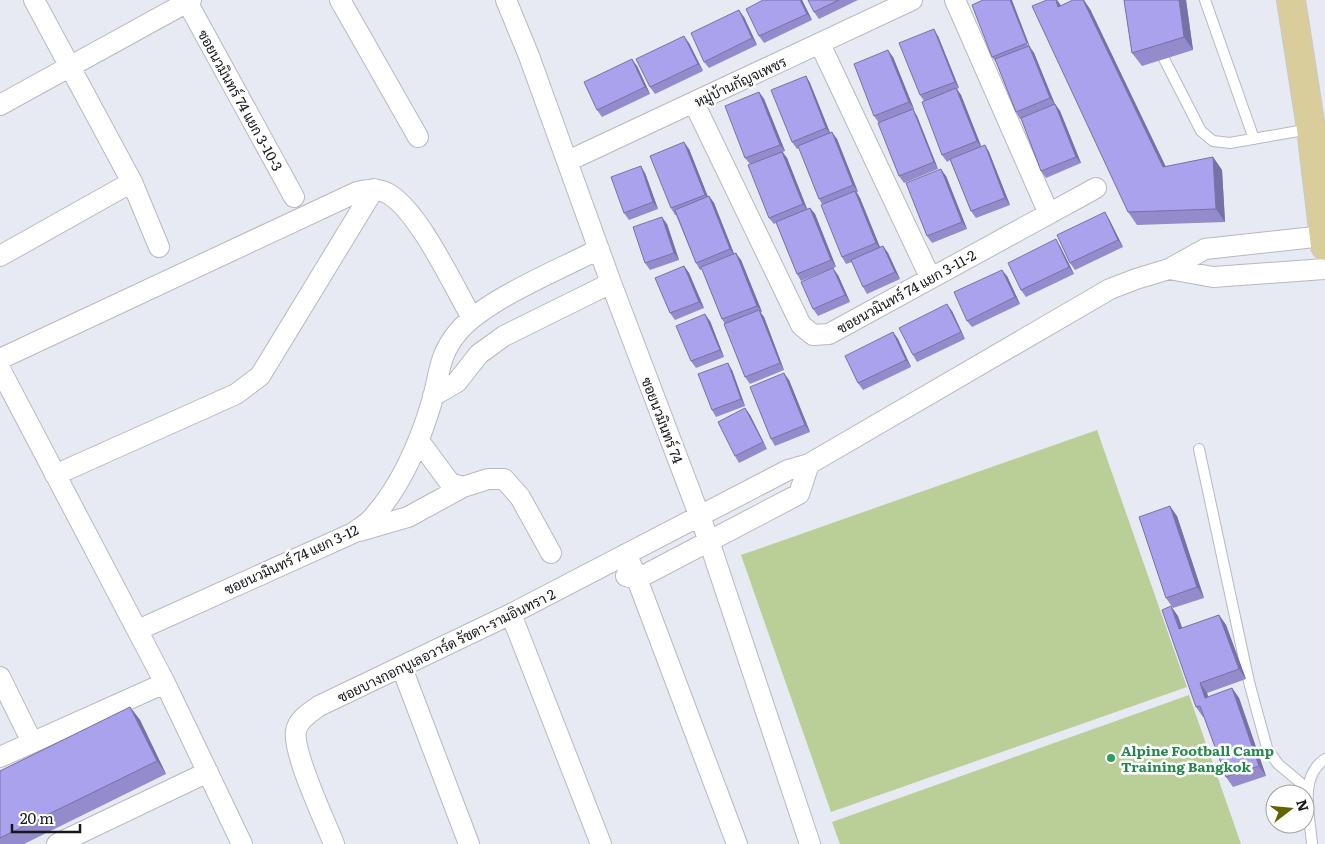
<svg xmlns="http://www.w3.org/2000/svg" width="1325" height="844" font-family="Literata,Sarabun,serif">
<rect width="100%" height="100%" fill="#e7e9f3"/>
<path fill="#bacf98" d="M1097,430L1187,687L831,812L741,555Z
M1189,695L1241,844H840L832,822Z"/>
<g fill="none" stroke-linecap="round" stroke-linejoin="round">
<defs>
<path id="lane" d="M1205,0L1254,139
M1158,47L1201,131L1213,141L1230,143L1310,129
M1199,449L1249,682L1267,748L1278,764L1308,789
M1312,844C1310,816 1298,777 1325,759"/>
<path id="street" d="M34,0L132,182L159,247
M186,0L294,197
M340,0L418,137
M506,0L529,56L611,283L709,541L810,844
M955,0L1049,214
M820,44L930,277
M694,103L801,325L813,335L829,334L1096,188
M0,105L191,0
M568,161L912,0
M0,256L132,182
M1169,269L1213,277L1325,269
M0,359L357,192C368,190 376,188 387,193C418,209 454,287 472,318
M0,369L165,683L242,844
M433,396L457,382L479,354L504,336L611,283
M419,441L450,483L463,487L488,479H504L520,497L551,553
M55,475L236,394L260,376L374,189
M360,531L408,517L463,487
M626,554L634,571L737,844
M626,576L637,579L799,494L809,464
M511,614L601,844
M138,630L353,533C360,528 369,523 374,516C403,483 421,439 433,398C440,371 439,355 458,332C484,300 561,269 599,249
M402,668L469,844
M0,677L32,742
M0,757L165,683
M57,844L208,772
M334,844C325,821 292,752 296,731C298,719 311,712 319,706L511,614L788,470L809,464L1110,289L1136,279L1169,269L1205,249L1324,236"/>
<path id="primary" d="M1291,0L1311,128L1325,246"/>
</defs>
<use href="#lane" stroke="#b7b9c2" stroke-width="12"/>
<use href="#street" stroke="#b7b9c2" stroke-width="22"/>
<use href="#primary" stroke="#c8c8c9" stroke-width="30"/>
<use href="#lane" stroke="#fff" stroke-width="10"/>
<use href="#street" stroke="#fff" stroke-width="20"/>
<use href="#primary" stroke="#d9ce9b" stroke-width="28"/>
</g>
<path fill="#938bcc" d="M763,0H802L812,20L764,43L759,36Z
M808,0H858L819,19L814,12Z
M983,0L1030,47L1034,53L1055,104L1060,111L1081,163L1046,178L1041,171L1021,119H1020L1016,112L996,62L992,57Z
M1047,0H1057L1061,6L1090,9L1166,167L1213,157L1222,170L1225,222L1137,225L1128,212Z
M1124,0H1186L1193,50L1142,66L1132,53Z
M744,17L757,45L709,68L704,62Z
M938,36L959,88L957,89L961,95L981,147L985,145L989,152L1010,205L976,218L971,211L950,160L947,162L942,155L924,101L920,95Z
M689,43L703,71L655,94L650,87Z
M893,57L914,109L913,110L917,116L938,169L904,183L899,176L879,123L874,116Z
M637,66L650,94L602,117L597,110Z
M806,76L810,83L830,133L837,139L858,192H857L860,198L880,247L883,246L888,253L900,279L867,294L863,287L852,262L846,264L842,257L822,204L819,199L799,148L797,149L792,142Z
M759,92L764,99L785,151L783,152L787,158L807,209L810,208L815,214L836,267L801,281L797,274L776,223L774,224L769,218L750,164L745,158Z
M689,149L708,197L709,196L714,203L734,254L741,260L762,312L760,313L764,317L784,370L750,384L745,377L725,324L722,319L702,269L700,270L696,263L676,215H675L671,208Z
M645,173L658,209L629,220L624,213Z
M946,176L967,229L932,243L927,236Z
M1109,219L1123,247L1075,270L1070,263Z
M667,224L679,260L650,270L645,263Z
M1060,246L1074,274L1026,297L1021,290Z
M684,266L689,273L704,308L675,320L670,313Z
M838,275L850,302L818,316L813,309Z
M1007,276L1020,304L972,327L967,321Z
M952,311L965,339L917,362L913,355Z
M710,321L724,357L696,368L691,361Z
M893,332L898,339L911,367L863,390L858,383Z
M732,370L745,406L716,417L712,410Z
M789,380L810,432L775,446L771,439Z
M745,408L750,415L767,449L739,463L735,456Z
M1177,516L1204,598L1173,608L1166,598Z
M1219,615L1226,625L1246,679L1207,693L1208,697L1232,688L1239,698L1266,776L1233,787L1226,777L1204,717H1203L1196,707L1178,616L1182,628Z
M130,707L140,720L166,774L24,844H0V771Z"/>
<path fill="#7871a6" d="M800,0H802L812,20L807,14Z
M1010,0H1012L1030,47L1034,53L1055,105L1050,98L1031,49L1027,43Z
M1056,0H1057L1064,10L1058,7Z
M1083,0H1084L1090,9L1172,180L1163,167Z
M1179,0H1186L1193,50L1184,37Z
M739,10L744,17L757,45L752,38Z
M934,29L938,36L959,88L955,82Z
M684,36L689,43L703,71L698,64Z
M888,50L893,57L914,109L909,102Z
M632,59L637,66L650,94L645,87Z
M806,76L810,83L831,135L826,128Z
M956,88L961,95L982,148L977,141Z
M759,92L764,99L785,151L780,145Z
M1055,104L1060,111L1081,163L1076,157Z
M913,109L917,116L938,169L934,162Z
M832,132L837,139L858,192L853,185Z
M684,142L689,149L710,202L705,195Z
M985,145L989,152L1010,205L1005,198Z
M782,152L787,158L808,211L803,204Z
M1213,157L1222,170L1225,222L1216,209Z
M641,166L645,173L658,209L653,202Z
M941,169L946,176L967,229L962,222Z
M855,191L860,198L881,250L876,243Z
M709,196L714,203L735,256L730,249Z
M810,208L815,214L836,267L831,260Z
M1105,212L1109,219L1123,247L1118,240Z
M662,217L667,224L679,260L674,253Z
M1056,239L1060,246L1074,274L1069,267Z
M883,246L888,253L900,279L895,272Z
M736,253L741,260L762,312L757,306Z
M684,266L689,273L704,308L699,302Z
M833,268L838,275L850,302L845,295Z
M1002,270L1007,276L1020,304L1015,297Z
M947,304L952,311L965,339L961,332Z
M759,310L764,317L784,370L780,363Z
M705,314L710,321L724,357L720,350Z
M893,332L898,339L911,367L906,360Z
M728,363L732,370L745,406L741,399Z
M784,373L789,380L810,432L805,425Z
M745,408L750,415L767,449L763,442Z
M1170,506L1177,516L1204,598L1197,587Z
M1171,606L1178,616L1186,639L1179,629Z
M1219,615L1226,625L1246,679L1239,669Z
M1200,683L1207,693L1212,708L1205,698Z
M1232,688L1239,698L1266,776L1259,766Z
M130,707L140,720L166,774L157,761Z"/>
<path fill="#aba2ed" stroke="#7871a6" d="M763,0H800L807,14L759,36L746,9Z
M808,0H839L814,12Z
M983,0H1010L1027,43L992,57L972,5Z
M1047,0H1056L1058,7L1073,0H1083L1163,167L1213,157L1216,209L1128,212L1032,6Z
M1124,0H1179L1184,37L1132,53Z
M739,10L752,38L704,62L691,33Z
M934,29L955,82L920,95L899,43Z
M684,36L698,64L650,87L636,59Z
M1029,46L1050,98L1016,112L995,59Z
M888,50L909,102L874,116L854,64Z
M632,59L645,87L597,110L584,82Z
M806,76L826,128L792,142L771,90Z
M956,88L977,141L942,155L922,102Z
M759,92L780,145L745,158L725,106Z
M1055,104L1076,157L1041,171L1021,118Z
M913,109L934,162L899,176L878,123Z
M832,132L853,185L819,199L798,146Z
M684,142L705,195L671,208L650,156Z
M985,145L1005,198L971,211L950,159Z
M782,152L803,204L769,218L748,165Z
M641,166L653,202L624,213L611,177Z
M941,169L962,222L927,236L906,183Z
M855,191L876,243L842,257L821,205Z
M709,196L730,249L696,263L675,210Z
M810,208L831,260L797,274L776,222Z
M1105,212L1118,240L1070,263L1057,235Z
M662,217L674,253L645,263L633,227Z
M1056,239L1069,267L1021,290L1008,263Z
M883,246L895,272L863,287L851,260Z
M736,253L757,306L722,319L701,267Z
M684,266L699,302L670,313L655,278Z
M833,268L845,295L813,309L801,282Z
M1002,270L1015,297L967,321L954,292Z
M947,304L961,332L913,355L899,328Z
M759,310L780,363L745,377L724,324Z
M705,314L720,350L691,361L676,326Z
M893,332L906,360L858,383L845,356Z
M728,363L741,399L712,410L698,374Z
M784,373L805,425L771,439L750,387Z
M745,408L763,442L735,456L718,422Z
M1170,506L1197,587L1166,598L1139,517Z
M1171,606L1179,629L1219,615L1239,669L1200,683L1205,698L1232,688L1259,766L1226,777L1200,706L1196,707L1162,610Z
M130,707L157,761L0,838V771Z"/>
<circle fill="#2e9e5b" stroke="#fff" stroke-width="2" cx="1111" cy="758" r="5"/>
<g text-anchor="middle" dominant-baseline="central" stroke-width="5" stroke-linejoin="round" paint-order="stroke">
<g font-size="14" fill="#18181c" stroke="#fff">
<text transform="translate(740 81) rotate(-25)">หมู่บ้านกัญจเพชร</text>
<text transform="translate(241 100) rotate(61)">ซอยนวมินทร์ 74 แยก 3-10-3</text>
<text transform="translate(906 291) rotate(-29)">ซอยนวมินทร์ 74 แยก 3-11-2</text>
<text transform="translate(663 420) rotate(69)">ซอยนวมินทร์ 74</text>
<text transform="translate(291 559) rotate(-25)">ซอยนวมินทร์ 74 แยก 3-12</text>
<text transform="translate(446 645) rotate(-26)">ซอยบางกอกบูเลอวาร์ด รัชดา-รามอินทรา 2</text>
</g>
<g font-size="14" font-weight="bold" fill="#27864d" stroke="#fff" text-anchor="start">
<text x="1121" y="750">Alpine Football Camp<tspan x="1121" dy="16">Training Bangkok</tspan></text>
</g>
</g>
<g transform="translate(1290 809) rotate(74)"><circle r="24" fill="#ffffff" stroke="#a3a3a4"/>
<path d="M0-4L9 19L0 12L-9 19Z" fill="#636400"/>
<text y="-8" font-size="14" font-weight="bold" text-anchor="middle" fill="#18181c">N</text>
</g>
<path d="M12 824v8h68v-8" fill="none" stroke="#18181c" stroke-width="2.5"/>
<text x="20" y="824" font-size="15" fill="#18181c" stroke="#ffffff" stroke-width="4" paint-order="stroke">20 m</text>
</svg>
